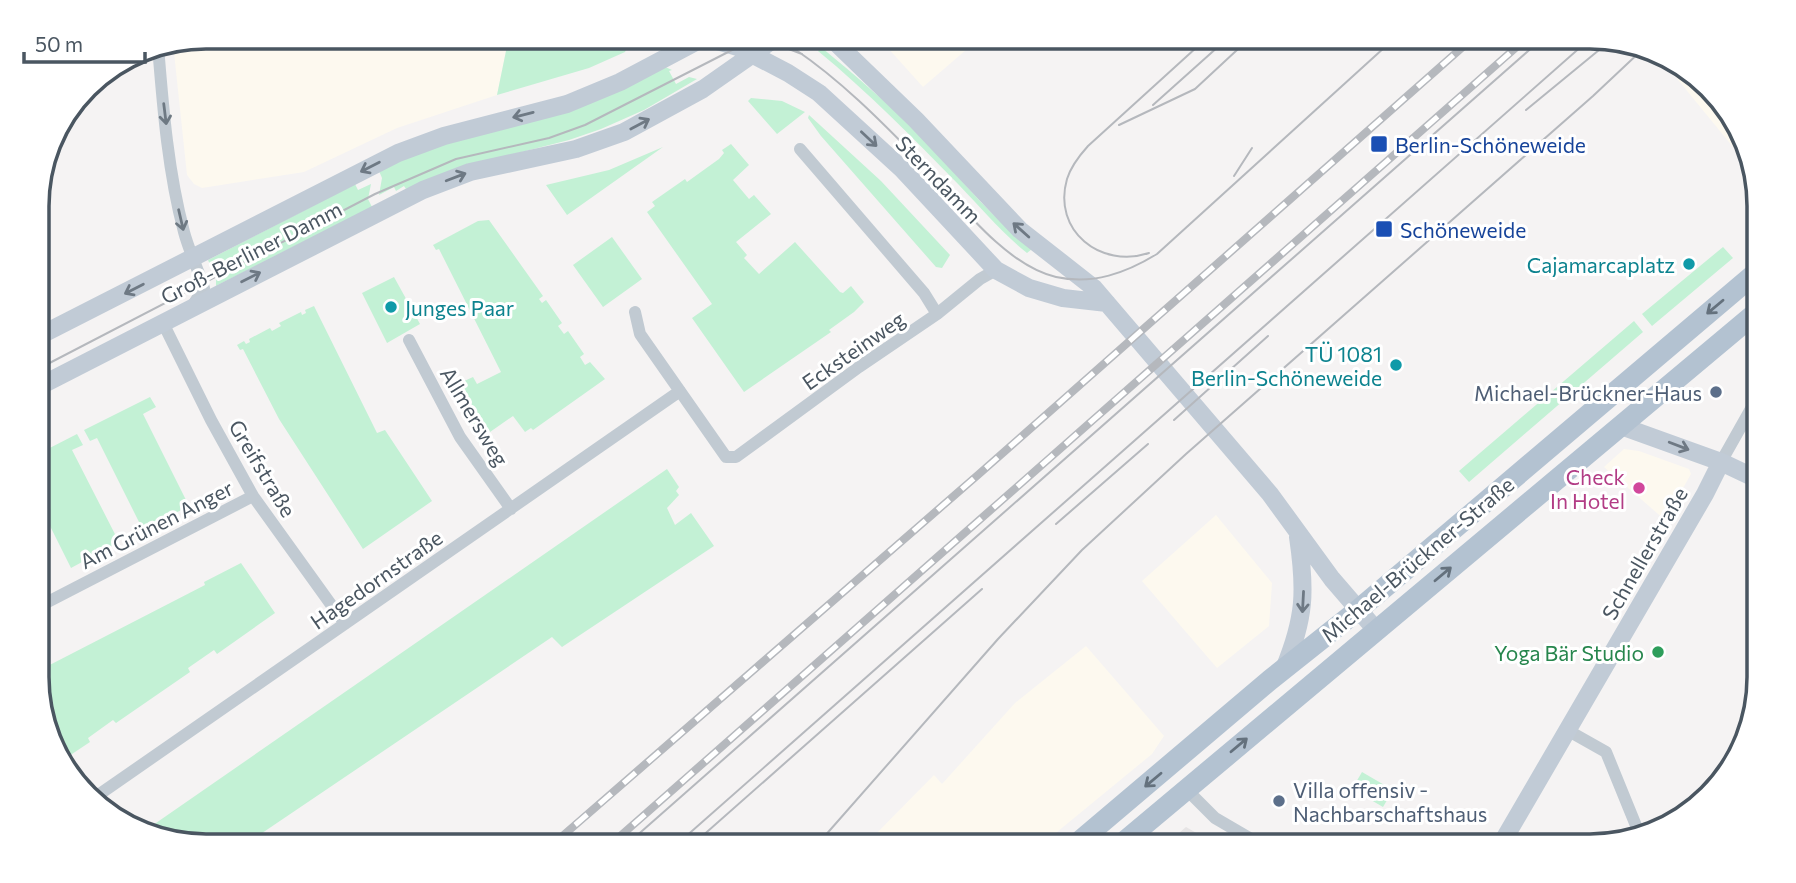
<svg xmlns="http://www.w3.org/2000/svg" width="1796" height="883" font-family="Commissioner,sans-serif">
<rect width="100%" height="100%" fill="#f5f3f3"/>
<path fill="#fdf9ef" d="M206,37H506V51L497,95L397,128L304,172L202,188L194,184L187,175L173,43Z
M878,37H981L923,87Z
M1676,64L1725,103L1751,169L1670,70Z
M1624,449L1639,451L1689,469L1691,474L1665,520L1604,467Z
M1216,515L1272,583L1269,626L1217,668L1142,581Z
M1086,646L1164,736L1152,754L1040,846H864L934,775L942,784L1015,703Z"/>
<path fill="#e6e4e5" d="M1186,827L1219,846H1164Z"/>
<path fill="#c3f1d5" d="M506,37H586L626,50L625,52L589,68L497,95L506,51Z
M821,47C856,76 890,105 922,137C958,175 990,217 1032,249L1027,253C1002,233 981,208 959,185C913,138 868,92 818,51Z
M663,66L672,70L669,71L676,84L689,77L697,79L644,110L601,129L569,140L454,169L406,189L404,186L396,191L394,187L379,195L382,178L379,171L422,150Z
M751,98L782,101L805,112L777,134L748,101Z
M809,115L881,181L950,255L942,268L936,267L821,136L808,118Z
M731,144L749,165L733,180L749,199L754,195L771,214L736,242L747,255L744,258L759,274L795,242L840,292L843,293L851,286L864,302L854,312L829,330L831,332L744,392L692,318L712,304L647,212L655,206L652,202L685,179L687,182L719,159L724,153L722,150Z
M663,147L567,215L546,185L609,170Z
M355,184L358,190L371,184L368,199L372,207L216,286V278L208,260Z
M489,220L543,296L539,299L542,303L546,300L562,323L558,326L564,334L568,331L584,354L580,357L585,365L590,362L605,379L533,430L531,428L525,432L513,416L490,432L485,424L476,431L449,388L473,377L477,384L501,372L439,249L436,250L433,245L478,221Z
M612,237L642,279L603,307L573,265Z
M1723,247L1733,258L1652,326L1642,314Z
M394,277L420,324L387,343L362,293Z
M314,306L377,433L385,430L432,501L363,549L279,419L243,349L240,350L237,345L244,341L246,344L250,342L249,339L270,328L272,331L281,326L279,323L301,312L302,315L306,313L305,310Z
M1634,321L1643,332L1469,482L1459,471Z
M150,397L156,407L143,414L189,506L143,530L97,438L90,441L84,430Z
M77,434L83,445L72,450L119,542L71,568L38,502V454Z
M667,469L679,487L676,491L679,495L667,508L675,525L691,513L714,546L562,647L552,637L243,846H206L143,832Z
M241,563L275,613L217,654L214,650L188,668L190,672L116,723L113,720L88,738L90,742L63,760L38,699V671L205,585L204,582Z
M1362,772L1393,790L1383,807L1352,789Z"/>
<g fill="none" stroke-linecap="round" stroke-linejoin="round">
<path stroke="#c1cad2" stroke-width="12" d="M158,46C163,108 168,172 184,232C189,251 198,269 204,288L191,308
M800,149L924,293L937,314
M635,312L640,334L726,457H736L859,367L937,314L980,279L996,270
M163,323L211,420L253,496L345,624
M409,340L460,437L511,509
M1721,462L1752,407L1758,389
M38,607L253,496
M1567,730L1606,752L1639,833
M1186,789L1215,818L1263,846
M94,798L680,391"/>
<path stroke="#c1cbd6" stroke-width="18" d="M704,37L738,47L788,73L819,93L902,169L996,270L1029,288L1063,298L1107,303
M830,37L916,120L1020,230L1094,288L1270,494L1332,579L1376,630
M37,337L398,153L444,136L567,104L620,82L705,37
M38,387L423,190L470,172L576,149L624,132L703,89L777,37
M1621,426L1721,462L1759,480
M1284,669C1305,618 1306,591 1298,537
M1500,846L1705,494L1721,462"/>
<path stroke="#b3c2d1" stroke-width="21" d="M1074,846L1270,680L1358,610L1758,271
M1119,846L1758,311"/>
<path stroke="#b5b8bd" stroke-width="2" d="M796,50C840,80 879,119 916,157C953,195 1003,265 1056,277C1093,285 1126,273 1157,254L1396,37
M1153,105L1229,37
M1526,110L1610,41
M1119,125L1195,89L1251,37
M1234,176L1252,148
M1149,253C1101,269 1052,231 1067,179C1071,166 1079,156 1088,146L1208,37
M38,369L375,194L456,159L549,138L585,125L738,47L778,45L802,54
M1174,420L1268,336
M1056,524L1148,444
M625,846L1544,37
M675,846L1592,37
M691,846L982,589
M816,846L998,639L1082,550L1186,454L1593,96L1643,49"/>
<defs>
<path id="rail" d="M551,846L979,474L1474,37
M609,846L1528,37"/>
</defs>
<use href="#rail" stroke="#b5b8bd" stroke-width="8"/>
<use href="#rail" stroke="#fff" stroke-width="5" stroke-dasharray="16" stroke-linecap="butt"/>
</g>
<defs><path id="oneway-shaft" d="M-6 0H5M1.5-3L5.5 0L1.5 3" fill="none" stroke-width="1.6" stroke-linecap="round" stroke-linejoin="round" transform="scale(1.75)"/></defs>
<g stroke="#6e7983">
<use href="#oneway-shaft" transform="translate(165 114) rotate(83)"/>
<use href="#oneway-shaft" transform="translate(181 220) rotate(77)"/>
</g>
<g stroke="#6e7984">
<use href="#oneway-shaft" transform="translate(523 115) rotate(166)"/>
<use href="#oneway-shaft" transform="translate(640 124) rotate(-28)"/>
<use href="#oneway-shaft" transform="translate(869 139) rotate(43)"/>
<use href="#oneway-shaft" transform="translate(370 167) rotate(153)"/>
<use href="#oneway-shaft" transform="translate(456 177) rotate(-21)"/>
<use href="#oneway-shaft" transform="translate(1021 230) rotate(-138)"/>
<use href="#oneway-shaft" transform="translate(251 277) rotate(-27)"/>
<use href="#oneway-shaft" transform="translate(134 289) rotate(153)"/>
<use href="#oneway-shaft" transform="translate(1679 446) rotate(21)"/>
<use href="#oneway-shaft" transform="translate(1303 602) rotate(93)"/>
</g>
<g stroke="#64717d">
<use href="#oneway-shaft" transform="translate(1715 307) rotate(140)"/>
<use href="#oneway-shaft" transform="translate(1443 574) rotate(-40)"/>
<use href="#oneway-shaft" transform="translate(1239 745) rotate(-40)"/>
<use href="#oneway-shaft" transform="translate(1153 780) rotate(140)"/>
</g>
<g fill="#1a4fb4" stroke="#fff" stroke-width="2.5">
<rect x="1370" y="135" width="18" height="18" rx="3.5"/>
<rect x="1375" y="220" width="18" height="18" rx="3.5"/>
</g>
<g fill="#0f9aa8" stroke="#fff" stroke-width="2.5">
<circle cx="1689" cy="264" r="7"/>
<circle cx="391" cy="307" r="7"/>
<circle cx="1396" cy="365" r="7"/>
</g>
<g fill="#5c6f8a" stroke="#fff" stroke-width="2.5">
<circle cx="1716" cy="392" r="7"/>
<circle cx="1279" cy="801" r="7"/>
</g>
<circle fill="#d1479c" stroke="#fff" stroke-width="2.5" cx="1639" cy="488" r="7"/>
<circle fill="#2e9e5b" stroke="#fff" stroke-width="2.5" cx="1658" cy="652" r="7"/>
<g text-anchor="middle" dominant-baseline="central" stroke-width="6" stroke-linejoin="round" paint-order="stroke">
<g font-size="21" fill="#164399" stroke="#fff" text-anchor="start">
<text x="1395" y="144">Berlin-Schöneweide</text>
<text x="1400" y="229">Schöneweide</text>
</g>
<g font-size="21" fill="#4a5661" stroke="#fff">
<text transform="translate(939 179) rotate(46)">Sterndamm</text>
<text transform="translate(251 252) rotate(-27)">Groß-Berliner Damm</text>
<text transform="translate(853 350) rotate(-35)">Ecksteinweg</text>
<text transform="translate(475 416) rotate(59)">Allmersweg</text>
<text transform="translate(263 468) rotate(59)">Greifstraße</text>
<text transform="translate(156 524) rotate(-27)">Am Grünen Anger</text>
<text transform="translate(1644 553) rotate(-60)">Schnellerstraße</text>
<text transform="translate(1417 559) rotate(-40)">Michael-Brückner-Straße</text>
<text transform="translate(376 579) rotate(-35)">Hagedornstraße</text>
</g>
<g font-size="21" fill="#0d838f" stroke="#fff" text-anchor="end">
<text x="1675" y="264">Cajamarcaplatz</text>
<text x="405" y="307" text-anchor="start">Junges Paar</text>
<text x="1382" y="353">TÜ 1081<tspan x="1382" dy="24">Berlin-Schöneweide</tspan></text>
</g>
<g font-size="21" fill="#4e5e75" stroke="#fff" text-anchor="end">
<text x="1702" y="392">Michael-Brückner-Haus</text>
<text x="1293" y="789" text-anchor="start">Villa offensiv -<tspan x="1293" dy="24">Nachbarschaftshaus</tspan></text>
</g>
<g font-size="21" fill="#b23c85" stroke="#fff" text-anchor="end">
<text x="1625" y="476">Check<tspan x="1625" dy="24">In Hotel</tspan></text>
</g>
<g font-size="21" fill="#27864d" stroke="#fff" text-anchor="end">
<text x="1644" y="652">Yoga Bär Studio</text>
</g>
</g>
<path d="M0 0H1796V883H0ZM206 49H1590A157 157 0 0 1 1747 206V677A157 157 0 0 1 1590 834H206A157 157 0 0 1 49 677V206A157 157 0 0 1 206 49Z" fill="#fff" fill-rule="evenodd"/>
<path fill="none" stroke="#4a5661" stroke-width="3.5" d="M206 49H1590A157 157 0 0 1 1747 206V677A157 157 0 0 1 1590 834H206A157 157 0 0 1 49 677V206A157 157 0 0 1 206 49Z"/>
<path d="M24 52v10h121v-10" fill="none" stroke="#4a5661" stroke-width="3.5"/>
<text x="35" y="52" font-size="21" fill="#4a5661" stroke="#ffffff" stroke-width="5" paint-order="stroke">50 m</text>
</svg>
